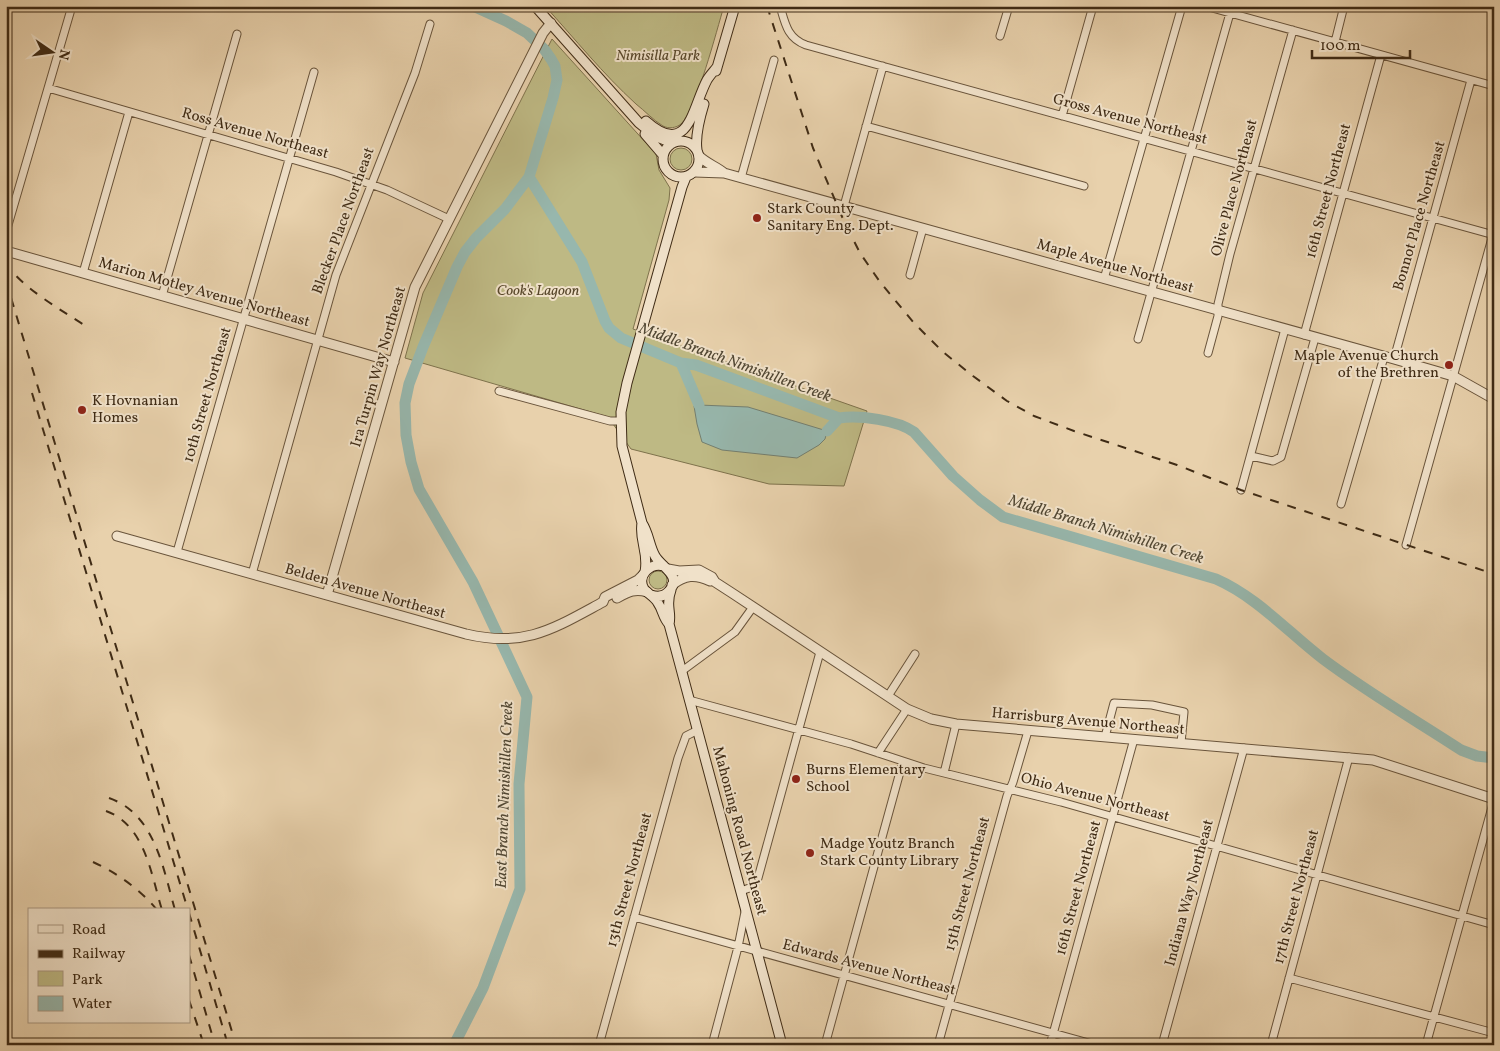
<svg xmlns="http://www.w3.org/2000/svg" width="1500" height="1051" font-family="Vollkorn,serif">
<rect width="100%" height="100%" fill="#e8d1ac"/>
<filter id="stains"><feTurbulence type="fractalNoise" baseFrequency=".004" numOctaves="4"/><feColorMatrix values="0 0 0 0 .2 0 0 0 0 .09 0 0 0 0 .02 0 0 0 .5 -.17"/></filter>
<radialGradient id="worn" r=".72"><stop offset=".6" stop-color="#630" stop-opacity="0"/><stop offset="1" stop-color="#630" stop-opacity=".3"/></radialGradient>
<path fill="#beb984" stroke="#7e724c" d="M545,6H724C717,29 696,111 681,124C676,128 669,129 663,126C653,120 645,111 636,104C603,74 575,39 545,6Z
M552,39L656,154L659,170L670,188L669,200L633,329L867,411L844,486L769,484L631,449L608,417L405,358L423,293Z
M670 159a11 11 0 1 1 22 0a11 11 0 1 1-22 0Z
M649 580a9 9 0 1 1 18 0a9 9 0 1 1-18 0Z"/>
<path fill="#97b7ad" stroke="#747f70" d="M699,405L748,407L827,431L825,439L819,445L797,458L722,450L702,442L697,424L694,406Z"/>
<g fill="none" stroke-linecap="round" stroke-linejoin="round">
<path stroke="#97b7ad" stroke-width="11" d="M529,177L582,262L605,321L609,328L621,338L681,363L696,365L839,418C860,415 897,420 914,432L953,476L980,500L1003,517L1216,579C1257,597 1288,632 1323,659C1367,692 1415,720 1461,750L1477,756L1494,758
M681,363L699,405
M827,431L839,418
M454,1045L483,988L520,889L519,784L527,697L473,582L419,489L411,462L406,435L405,403L409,384L423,347L457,267L465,252L476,238L505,209L529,177L553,98L557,80L555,66L551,59L544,49L527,33L506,21L473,6"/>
<defs>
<path id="minor" d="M780,6C785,23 787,38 806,45L1494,235
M1205,6L1494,86
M1000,36L1009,6
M1335,42L1344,6
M48,88L336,172L387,190L449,219
M1062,116L1093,6
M866,126L1084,186
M741,178L774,60
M844,206L883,66
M6,232L72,6
M83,273L129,112
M910,275L923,228
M1104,279L1182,6
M162,296L237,34
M1304,335L1381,55
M1138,339L1232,6
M1208,353L1218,316V304L1230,254L1293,30
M1394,359L1471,80
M499,391L610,421H620
M1251,456L1273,461L1281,457L1315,338
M1241,490L1285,329
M1341,504L1384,357
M1406,545L1494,231
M177,552L314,72
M252,574L336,275L415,73L430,24
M682,671L735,632L753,607
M888,696L915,654
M689,700L851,744L924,768L1061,802L1494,925
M1105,737L1114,703L1152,705L1184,712L1181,743
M878,753L907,709
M944,773L956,724
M741,891L752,887L758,878L820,652
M634,917L1096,1045
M1289,978L1494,1033
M599,1045L678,758L686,736L698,730
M712,1045L738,947L745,912
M825,1045L903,761
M938,1045L1007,796L1013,782L1028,731
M1050,1045L1134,739
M1162,1045L1244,748
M1271,1045L1349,757
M1426,1045L1494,800"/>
<path id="tertiary" d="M699,156C707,164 716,166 724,173
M694,172L724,173L1394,359L1453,376L1494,399
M6,251L394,362
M117,536L466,634C525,648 553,629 603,602L605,597L638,580L643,575
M668,569L679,571L699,570L712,577L715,582L732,593L907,709L931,719L956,724L1373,760L1494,799
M672,585C685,575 695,574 710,581
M327,595L415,287L543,33L551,23
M617,598C628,592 635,588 647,592"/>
<path id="secondary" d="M535,6L639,123L655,136L672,143
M716,71L735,6
M646,121C689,159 692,108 707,80C710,75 714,71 717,67
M645,134L663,155
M663 159a18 18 0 1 1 36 0a18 18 0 1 1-36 0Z
M697,150C695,136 700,117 704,104
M642,523C639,541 649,552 645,572
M664,566C651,562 636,575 644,589C648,594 655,597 658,603C663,610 663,618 669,624L782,1045
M651,595C657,597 664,597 669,591C683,576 661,567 655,556C649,545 649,534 642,523L622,446L621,412L627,383L682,187L686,177
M669,624C672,612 665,605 671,590"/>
</defs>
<use href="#minor" stroke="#69543b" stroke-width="9"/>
<use href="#tertiary" stroke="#69543b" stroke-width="11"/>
<use href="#secondary" stroke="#3f2b15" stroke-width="11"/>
<use href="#minor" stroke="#f0e1c9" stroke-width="7"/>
<use href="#tertiary" stroke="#f0e1c9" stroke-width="9"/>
<use href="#secondary" stroke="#f0e1c9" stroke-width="9"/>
<path stroke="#3f2b15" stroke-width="2" stroke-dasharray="9 9" stroke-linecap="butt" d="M767,6L813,148L843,219L860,253L880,282L914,323L943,352L973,376L1007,401L1034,416L1074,431L1177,465L1241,490L1494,574
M6,262C17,285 63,311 84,325
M6,281L236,1045
M32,393L188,910
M109,798C155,814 163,868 175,910
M106,811C145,825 151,874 162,910
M93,862C117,873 140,889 157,910
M189,913L228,1045
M189,955L215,1045
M189,1000L204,1045"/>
</g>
<g fill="#8f2418" stroke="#f0e1c9" stroke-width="2">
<circle cx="757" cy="218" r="5"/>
<circle cx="1449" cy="365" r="5"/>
<circle cx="82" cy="410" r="5"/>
<circle cx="796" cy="779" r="5"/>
<circle cx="810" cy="853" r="5"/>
</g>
<g text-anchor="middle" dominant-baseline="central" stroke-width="4" stroke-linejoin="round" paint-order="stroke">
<g font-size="15" font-style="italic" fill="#58472b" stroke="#f0e1c9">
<text x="658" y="56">Nimisilla Park</text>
<text x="538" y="291">Cook's Lagoon</text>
</g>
<g font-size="15" fill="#3f2b15" stroke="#f0e1c9">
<text transform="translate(1130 120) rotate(15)">Gross Avenue Northeast</text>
<text transform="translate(255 134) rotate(16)">Ross Avenue Northeast</text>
<text transform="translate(1235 188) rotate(-75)">Olive Place Northeast</text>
<text transform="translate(1329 191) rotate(-75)">16th Street Northeast</text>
<text transform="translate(1420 216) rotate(-74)">Bonnot Place Northeast</text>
<text transform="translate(344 221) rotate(-70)">Blecker Place Northeast</text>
<text transform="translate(1115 267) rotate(16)">Maple Avenue Northeast</text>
<text transform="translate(204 293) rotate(16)">Marion Motley Avenue Northeast</text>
<text transform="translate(379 367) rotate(-74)">Ira Turpin Way Northeast</text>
<text transform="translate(208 395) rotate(-74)">10th Street Northeast</text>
<text transform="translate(365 592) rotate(16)">Belden Avenue Northeast</text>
<text transform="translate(1088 722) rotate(5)">Harrisburg Avenue Northeast</text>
<text transform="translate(1095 798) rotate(15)">Ohio Avenue Northeast</text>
<text transform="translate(739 831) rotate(75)">Mahoning Road Northeast</text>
<text transform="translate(630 880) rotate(-75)">13th Street Northeast</text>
<text transform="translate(968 884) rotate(-75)">15th Street Northeast</text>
<text transform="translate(1079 888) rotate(-75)">16th Street Northeast</text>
<text transform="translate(1190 893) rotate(-75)">Indiana Way Northeast</text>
<text transform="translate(1297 897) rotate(-75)">17th Street Northeast</text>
<text transform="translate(869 968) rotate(15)">Edwards Avenue Northeast</text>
</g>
<g font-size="15" fill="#3f2b15" stroke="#f0e1c9" text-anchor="start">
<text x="767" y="209">Stark County<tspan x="767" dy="17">Sanitary Eng. Dept.</tspan></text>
<text x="1439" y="356" text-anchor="end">Maple Avenue Church<tspan x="1439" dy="17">of the Brethren</tspan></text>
<text x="92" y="401">K Hovnanian<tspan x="92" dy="17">Homes</tspan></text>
<text x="806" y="770">Burns Elementary<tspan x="806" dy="17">School</tspan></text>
<text x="820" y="844">Madge Youtz Branch<tspan x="820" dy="17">Stark County Library</tspan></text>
</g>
<g font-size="16" font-style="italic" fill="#514733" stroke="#f0e1c9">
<text transform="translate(735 363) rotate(20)">Middle Branch Nimishillen Creek</text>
<text transform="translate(1106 530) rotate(17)">Middle Branch Nimishillen Creek</text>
<text transform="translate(505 795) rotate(-88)">East Branch Nimishillen Creek</text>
</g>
</g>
<rect width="1500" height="1051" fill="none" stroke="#e8d1ac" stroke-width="25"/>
<rect x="8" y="8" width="1485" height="1036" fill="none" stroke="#3f2b15" stroke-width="2.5"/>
<rect x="12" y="12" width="1475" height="1026" fill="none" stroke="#3f2b15"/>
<rect x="28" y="908" width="162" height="115" fill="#f0e1c9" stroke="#a99881"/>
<rect x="38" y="925" width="25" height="8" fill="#f0e1c9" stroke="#a99881"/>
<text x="72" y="934" font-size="15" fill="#3f2b15">Road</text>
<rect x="38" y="950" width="25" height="8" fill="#3f2b15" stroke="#a99881"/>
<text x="72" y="958" font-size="15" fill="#3f2b15">Railway</text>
<rect x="38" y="971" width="25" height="15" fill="#beb984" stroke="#a99881"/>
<text x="72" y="984" font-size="15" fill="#3f2b15">Park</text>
<rect x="38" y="996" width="25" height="15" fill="#97b7ad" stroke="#a99881"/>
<text x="72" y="1008" font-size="15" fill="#3f2b15">Water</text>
<g transform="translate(52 52) rotate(103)" stroke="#f0e1c9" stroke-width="4" paint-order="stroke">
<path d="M0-4L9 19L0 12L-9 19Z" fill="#3f2b15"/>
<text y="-8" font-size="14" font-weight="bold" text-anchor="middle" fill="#3f2b15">N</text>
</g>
<path d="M1312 50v8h98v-8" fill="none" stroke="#3f2b15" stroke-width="2.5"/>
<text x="1320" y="50" font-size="15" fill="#3f2b15" stroke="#f0e1c9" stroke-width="4" paint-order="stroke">100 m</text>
<rect width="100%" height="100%" filter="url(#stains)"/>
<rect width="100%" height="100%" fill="url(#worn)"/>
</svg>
